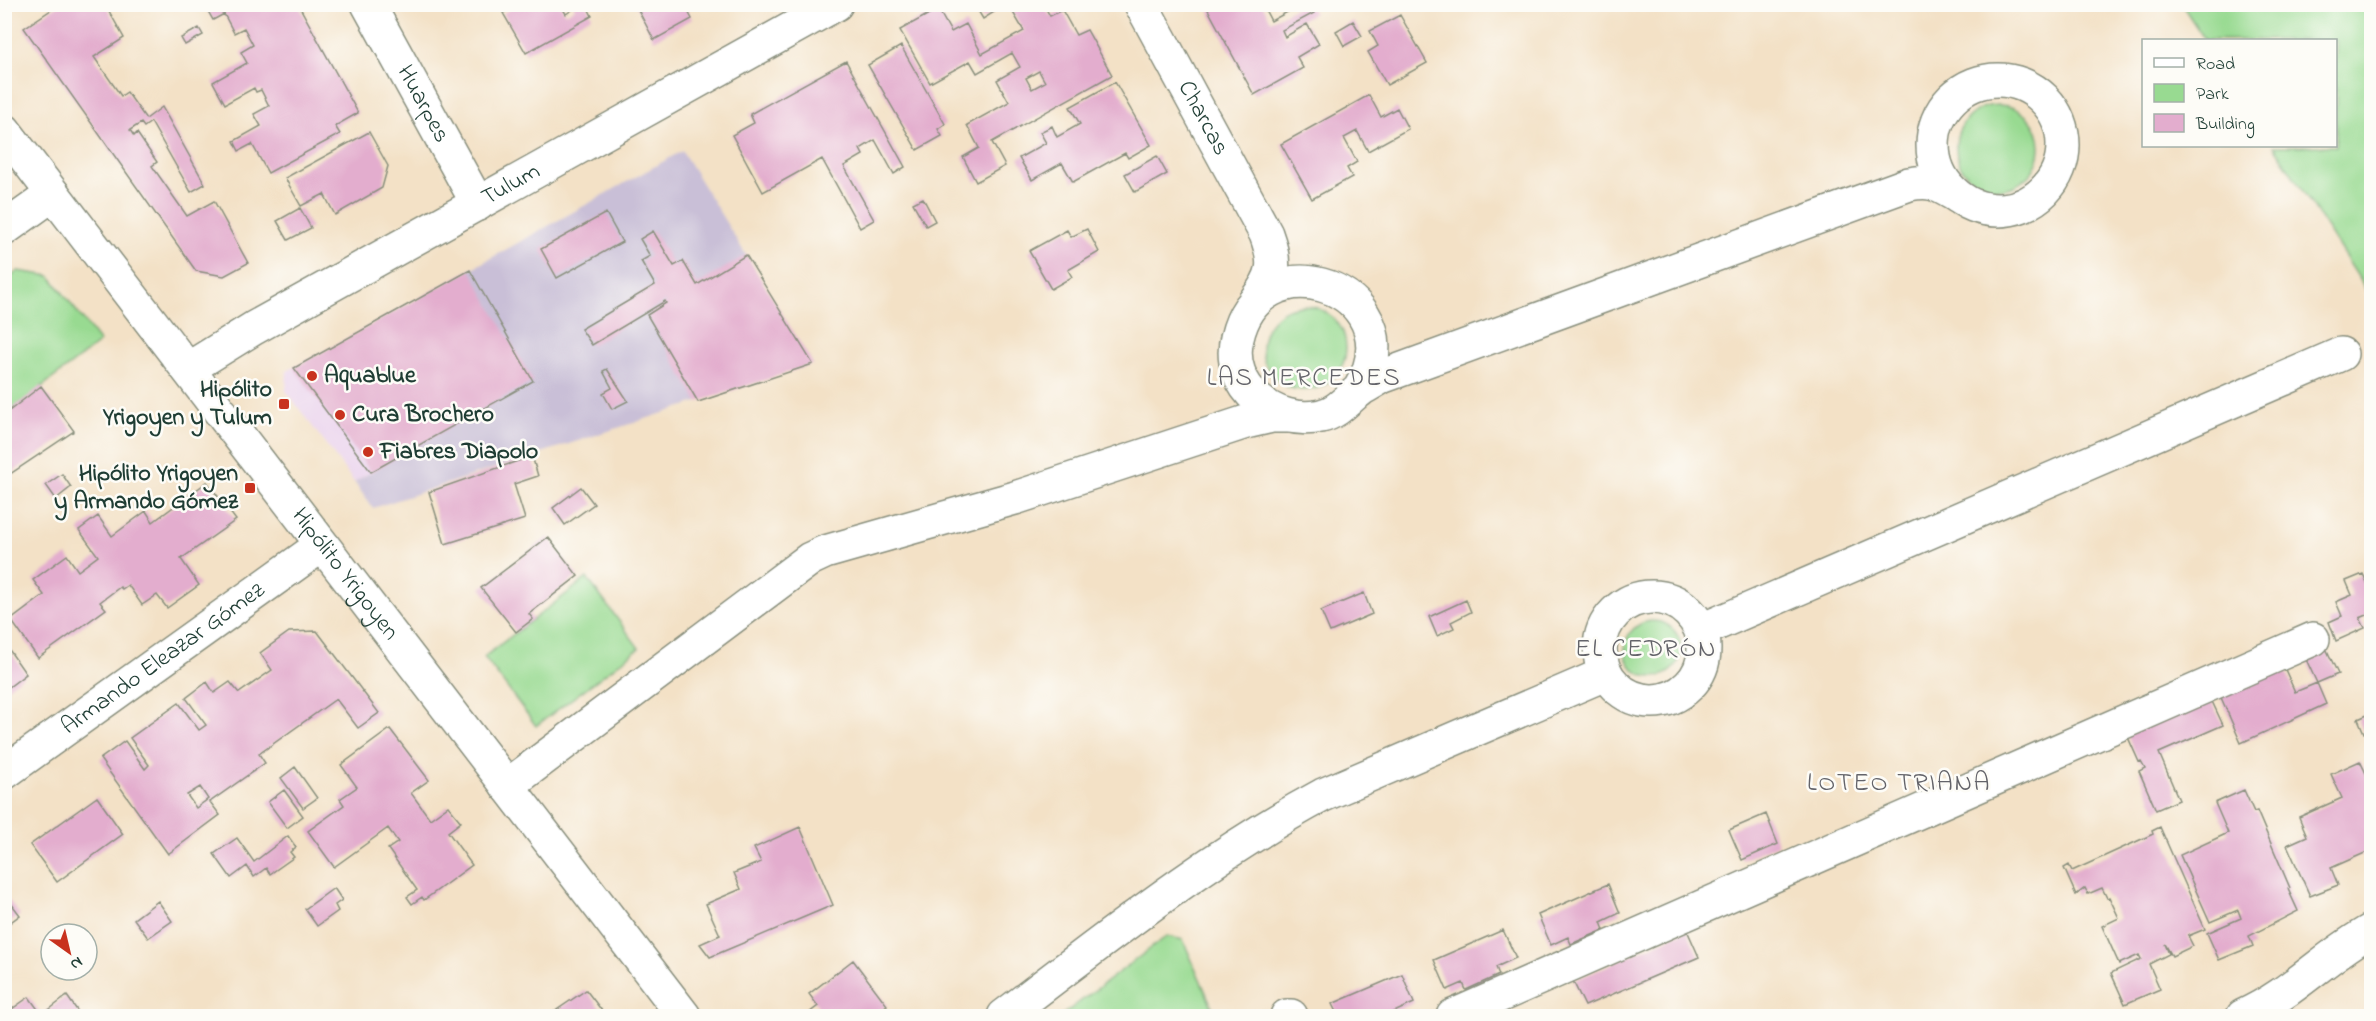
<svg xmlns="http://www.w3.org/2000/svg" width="2376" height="1021" font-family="'Indie Flower',sans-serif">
<rect width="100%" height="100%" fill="#fdfcf7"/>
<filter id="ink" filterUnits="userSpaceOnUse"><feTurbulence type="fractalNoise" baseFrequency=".0167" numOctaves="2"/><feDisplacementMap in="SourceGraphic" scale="12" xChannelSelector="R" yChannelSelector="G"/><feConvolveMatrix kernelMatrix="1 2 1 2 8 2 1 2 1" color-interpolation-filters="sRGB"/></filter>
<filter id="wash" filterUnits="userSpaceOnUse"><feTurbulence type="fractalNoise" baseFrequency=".008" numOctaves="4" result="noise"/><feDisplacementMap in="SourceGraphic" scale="24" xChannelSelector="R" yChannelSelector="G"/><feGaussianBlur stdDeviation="1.35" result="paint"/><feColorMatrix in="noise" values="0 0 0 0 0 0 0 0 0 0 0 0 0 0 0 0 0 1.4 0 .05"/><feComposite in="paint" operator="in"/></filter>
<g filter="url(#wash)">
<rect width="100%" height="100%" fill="#f3e1c6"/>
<path fill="#e9d1ed" d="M325,351L389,462L354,482L286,391L287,371Z"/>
<path fill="#c9bfd7" d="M682,151L813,364L373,508L354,482L389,462L325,351Z"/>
<path fill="#98da91" stroke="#5c8c62" stroke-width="1.5" d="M2182,5H2371V297L2274,146H2336V40H2205Z
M1956 147a42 42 0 1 1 84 0a42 42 0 1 1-84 0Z
M18,271L50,276L100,342L5,415V281Z
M1262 348a42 42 0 1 1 84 0a42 42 0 1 1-84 0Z
M587,578L639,648L536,726L484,657Z
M1625 649a28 28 0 1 1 56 0a28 28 0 1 1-56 0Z
M1167,936L1183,940L1216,1016H1061Z"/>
<g id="blocks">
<path fill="#e3adce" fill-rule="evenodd" d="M60,4H105L124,38L94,57L121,96L127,92L146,119L162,107L205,184L191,192L151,122L144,127L141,123L130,130L134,136L137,133L157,162L152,166L187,216L214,201L248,263L224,276L196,271L24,28Z
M204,4H298L358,113L335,126L340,134L268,173L252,144L239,151L234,141L261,126L254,114L269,106L261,90L256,92L254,88L225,104L213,82L247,63L241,52L253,45L244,28L234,33L224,14L213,20Z
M519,4H560L566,14L575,8L573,4H586L592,16L526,53L503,13Z
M635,4H684L692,19L654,40Z
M974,4H1007L983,19Z
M1008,4H1050L1045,7L1050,16L1062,10L1076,35L1087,30L1112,75L992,142L1005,166L976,182L963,157L979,148L967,125L1009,102L997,80L1020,67L1012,53L977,73L970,61L930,83L900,30L938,9L951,32L966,24L982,54L1024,31ZM1039,71L1045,82L1032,89L1026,78Z
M1205,4H1262L1271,21L1302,4H1321L1312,9L1314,13L1282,30L1285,37L1307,24L1319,44L1297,57L1303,68L1254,95Z
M1400,15L1427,63L1387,85L1368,52L1378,46L1370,31Z
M1353,21L1362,36L1344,46L1336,31Z
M199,28L203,35L185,45L181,38Z
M901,46L945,124L938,129L942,136L917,150L868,65Z
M846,61L905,167L894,174L875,140L860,149L863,155L844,166L874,220L860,228L822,159L763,192L732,135L754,123L750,114Z
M1115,82L1151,145L1128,158L1125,153L1073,182L1062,163L1032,180L1019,158L1046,143L1040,132L1052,126L1057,137L1080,124L1070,107Z
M1369,95L1381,117L1397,108L1408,129L1368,151L1357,131L1344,138L1357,162L1347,168L1352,177L1312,199L1281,144Z
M369,132L388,166L382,188L335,215L324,194L301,206L285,178Z
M1157,156L1167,174L1135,192L1125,174Z
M923,198L935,221L926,226L913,203Z
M300,208L311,228L288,240L277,221Z
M606,213L622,242L557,278L541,249Z
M1087,229L1099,252L1068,270L1072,277L1051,289L1029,251L1067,230L1071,237Z
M653,231L674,266L683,261L697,285L746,255L813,364L698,402L647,315L666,303L665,301L592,345L581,329L655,285L641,261L650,256L640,239Z
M470,270L533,381L371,472L294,368Z
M607,369L628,401L612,409L603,393L612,388L603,371Z
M41,386L74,431L4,478V415Z
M532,456L538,476L514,484L525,519L445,544L429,492Z
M62,474L71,487L56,499L46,485Z
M207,482L236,520L181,559L199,585L167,608L157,595L142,605L128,585L122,589L120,587L100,602L106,609L38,658L11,620L44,595L33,580L67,555L78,571L98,556L79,530L98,516L112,536L146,511L153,522Z
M581,487L594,504L565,525L553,508Z
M548,537L578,576L529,614L533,619L516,632L481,588Z
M2363,574L2370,589L2372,588V613L2360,618L2365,628L2336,641L2329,622L2342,616L2336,602L2352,595L2346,581Z
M1364,593L1372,614L1330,632L1321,611Z
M1466,600L1471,612L1451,622L1454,628L1437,636L1429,617Z
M317,631L379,713L358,728L336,699L259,754L265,763L210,802L220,815L168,854L100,759L125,741L145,769L149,765L130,738L179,703L199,730L206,725L186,698L207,682L214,693L230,682L239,693L272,670L260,653L289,632ZM200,787L208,799L196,808L187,795Z
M5,644L26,674L5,690Z
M2325,646L2338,674L2317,683L2326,704L2241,743L2219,693L2283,665L2295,692L2317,683L2304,655Z
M2210,697L2223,725L2159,753L2179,800L2156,810L2139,771L2145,768L2141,761L2139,762L2127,735Z
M2372,713V735H2371L2370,730L2364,733L2358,719Z
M390,729L429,780L411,793L430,819L448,806L461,822L448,832L472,865L424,900L422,897L412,904L407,897L417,890L388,849L398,842L388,828L334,867L308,831L344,805L340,799L357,787L341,765Z
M2360,761L2372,786V863L2367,852L2331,868L2338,885L2310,896L2287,845L2307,836L2299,817L2342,798L2331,774Z
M295,767L317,798L303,808L281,778Z
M284,790L303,816L287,828L268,802Z
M2244,790L2254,812L2257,811L2290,888L2288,889L2298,911L2249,936L2253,946L2219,960L2207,933L2241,918L2238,910L2210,922L2180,855L2228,833L2215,803Z
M97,797L123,834L57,882L30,845Z
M1766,814L1778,844L1742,860L1729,830Z
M800,827L833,905L710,957L700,944L720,935L706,904L741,889L734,873L761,862L754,848Z
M2160,827L2205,929L2188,936L2193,946L2172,956L2165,944L2169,954L2149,964L2160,989L2125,1004L2111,973L2141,959L2139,955L2119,964L2102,926L2119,918L2109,897L2107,898L2102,888L2088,894L2085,888L2076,895L2064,868L2069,865L2072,871L2153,834L2152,831Z
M288,836L296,847L290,852L294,857L270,874L266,868L254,877L247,866L231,878L214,854L237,838L254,862Z
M1608,884L1620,913L1601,922L1604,930L1571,944L1568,937L1551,945L1538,915Z
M334,888L342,900L335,905L338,911L317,926L305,909Z
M4,894L20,915L4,927Z
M158,901L172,921L148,938L134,919Z
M1503,930L1516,958L1496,967L1499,975L1466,990L1463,983L1447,990L1434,960Z
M1687,930L1699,957L1585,1006L1573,981Z
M853,960L887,1005L877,1013L880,1016H805L818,1006L809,994Z
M1402,974L1414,1003L1394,1012L1397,1016H1338L1332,1004Z
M586,990L606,1016H548Z
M67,996L81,1016H6L5,1014L29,997L42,1015Z"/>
</g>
</g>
<g filter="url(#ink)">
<use href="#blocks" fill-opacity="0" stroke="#898f7d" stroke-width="1.5"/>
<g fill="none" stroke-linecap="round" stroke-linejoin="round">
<defs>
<g id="minor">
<path id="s1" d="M368,4L478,204"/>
<path id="s2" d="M1141,4L1266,234C1277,264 1275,275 1256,300"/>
<circle cx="1998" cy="145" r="65"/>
<path d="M4,229L53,194"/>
<path id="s3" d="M188,369L254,328L836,4"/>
<path d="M1359,391C1362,384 1367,377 1369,370C1397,283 1259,241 1237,338C1225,386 1275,427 1321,416C1336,413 1346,401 1358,391C1365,386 1374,382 1381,377L1909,184C1932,180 1937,184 1957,196"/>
<circle cx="1652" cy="649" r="52"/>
<path d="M1702,630L2341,354"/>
<path id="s4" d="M4,773L322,545"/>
<path d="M507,786L810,559L825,552L1015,498L1246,422L1272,416H1288"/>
<path d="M1004,1016C1107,938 1209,856 1323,795L1605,674"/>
<path d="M1287,1016H1291"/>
<path d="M1453,1016L2313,639"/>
<path d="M2243,1016C2291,995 2326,955 2372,930"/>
</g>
<g id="major">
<path id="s5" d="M4,130L684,1016"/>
</g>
</defs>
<use href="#minor" stroke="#898f7d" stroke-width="36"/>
<use href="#major" stroke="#898f7d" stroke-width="36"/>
<use href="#minor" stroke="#fff" stroke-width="33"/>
<use href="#major" stroke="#fff" stroke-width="33"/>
</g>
</g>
<g fill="#c8321e" stroke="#fdfcf7" stroke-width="2">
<circle cx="312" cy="376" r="6"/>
<rect x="278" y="398" width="12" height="12" rx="3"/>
<circle cx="340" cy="415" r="6"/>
<circle cx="368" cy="452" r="6"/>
<rect x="244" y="482" width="12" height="12" rx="3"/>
</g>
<g text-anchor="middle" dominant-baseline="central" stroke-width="5" stroke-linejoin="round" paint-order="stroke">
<g font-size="24" fill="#1f3d34" stroke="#fdfcf7">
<text stroke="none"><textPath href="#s1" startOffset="114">Huarpes</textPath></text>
<text stroke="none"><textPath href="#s2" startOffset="130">Charcas</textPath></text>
<text stroke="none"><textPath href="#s3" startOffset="372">Tulum</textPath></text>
<text stroke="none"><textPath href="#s5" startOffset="560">Hipólito Yrigoyen</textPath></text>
<text stroke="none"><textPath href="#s4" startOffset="196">Armando Eleazar Gómez</textPath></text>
</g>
<g font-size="24" font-weight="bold" fill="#1f3d34" stroke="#fdfcf7" text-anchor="start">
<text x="324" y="376">Aquablue</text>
<text x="272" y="390" text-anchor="end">Hipólito<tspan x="272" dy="28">Yrigoyen y Tulum</tspan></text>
<text x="352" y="415">Cura Brochero</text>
<text x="380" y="452">Fiabres Diapolo</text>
<text x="238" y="474" text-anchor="end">Hipólito Yrigoyen<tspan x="238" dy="28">y Armando Gómez</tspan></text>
</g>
<g font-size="26" letter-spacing="1.5" fill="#64646a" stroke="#fdfcf7">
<text x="1304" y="379">LAS MERCEDES</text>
<text x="1646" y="650">EL CEDRÓN</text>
<text x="1899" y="784">LOTEO TRIANA</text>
</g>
</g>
<rect width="2376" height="1021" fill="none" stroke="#fdfcf7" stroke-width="24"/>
<rect x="2142" y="39" width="195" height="108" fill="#fdfcf7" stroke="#a4b0a9" stroke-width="1.5"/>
<rect x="2154" y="58" width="30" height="9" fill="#ffffff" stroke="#a4b0a9" stroke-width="1.5"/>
<text x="2196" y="69" font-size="18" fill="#1f3d34">Road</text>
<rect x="2154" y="84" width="30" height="18" fill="#98da91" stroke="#a4b0a9" stroke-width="1.5"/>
<text x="2196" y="99" font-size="18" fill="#1f3d34">Park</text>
<rect x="2154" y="114" width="30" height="18" fill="#e3adce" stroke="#a4b0a9" stroke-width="1.5"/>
<text x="2196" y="129" font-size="18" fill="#1f3d34">Building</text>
<g transform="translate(69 952) rotate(146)"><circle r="28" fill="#fdfcf7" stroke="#a4b0a9" stroke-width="1.5"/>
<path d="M0-4.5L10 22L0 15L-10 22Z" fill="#c8321e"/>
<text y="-9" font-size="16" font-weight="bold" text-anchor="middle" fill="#1f3d34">N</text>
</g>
</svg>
